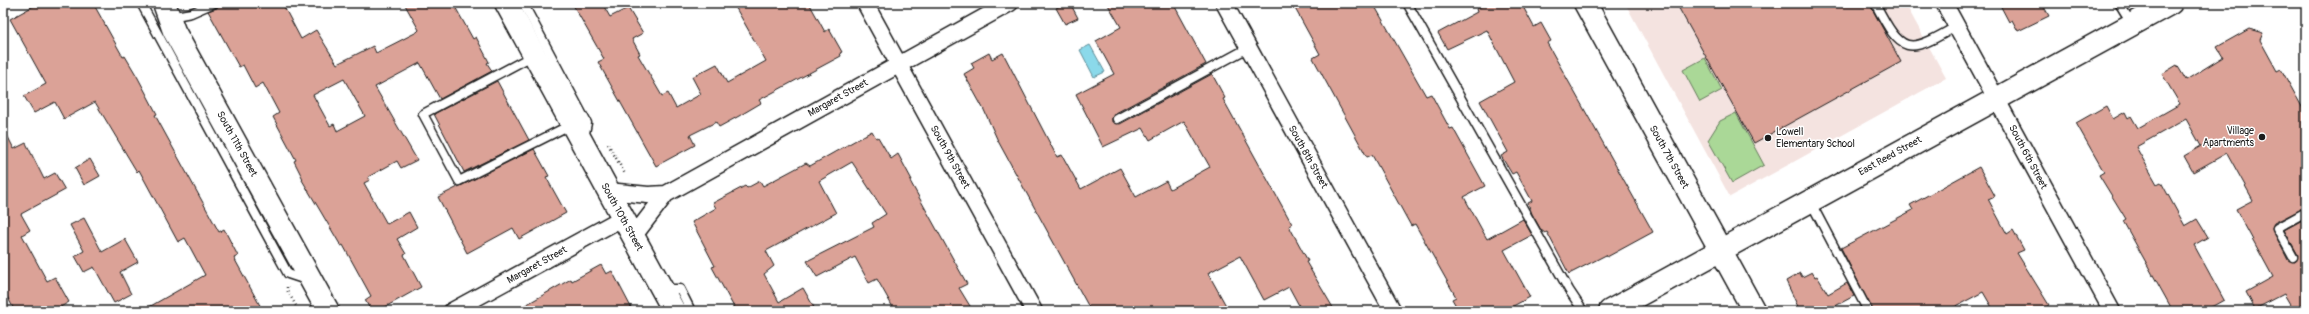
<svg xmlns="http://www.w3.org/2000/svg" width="2309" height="314" font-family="Pangolin,sans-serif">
<rect width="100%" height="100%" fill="#fff"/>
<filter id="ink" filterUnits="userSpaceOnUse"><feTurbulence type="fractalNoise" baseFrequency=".025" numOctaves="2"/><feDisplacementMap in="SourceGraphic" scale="8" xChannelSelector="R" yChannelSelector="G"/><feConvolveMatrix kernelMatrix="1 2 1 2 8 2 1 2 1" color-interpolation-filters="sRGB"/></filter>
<g filter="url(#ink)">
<path fill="#f4e3e0" d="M1625,3H1905L1946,78L1730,197Z"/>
<path fill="#aad897" stroke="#637a5a" d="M1705,58L1722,90L1700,102L1683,70Z
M1736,113L1764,165L1732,183L1708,140L1720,121Z"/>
<path fill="#8bd9ea" stroke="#5f8d98" d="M1090,45L1105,72L1094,77L1080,50Z"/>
<path fill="#dba297" stroke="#1c1c1c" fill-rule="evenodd" d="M39,3H93L123,57L125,56L138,78L157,114L155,115L219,232L224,229L238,256L234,258L263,311H142L205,275L185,238L178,242L139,170L137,172L95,102L64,119L55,102L34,113L24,96L46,84L10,19Z
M219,3H282L301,39L316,30L337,64L373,46L376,53L417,32L419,30L404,3H453L473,39L476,37L489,62L487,63L492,71L440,99L420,63L375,87L417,160L401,168L397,161L368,177L370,180L364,183L387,224L409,212L417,227L397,239L406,254L404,255L421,287L378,311H371L365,300L371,296L343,245L341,246L302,180L303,179L294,161L296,160L273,117L279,113L263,83L255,88L243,65L239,67L208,11L217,8ZM344,79L365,116L337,131L334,124L330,126L313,95Z
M572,3H602L610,17L628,8L643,33L632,39L640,54L638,55L662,96L668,93L676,108L701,94L692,77L717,64L727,83L766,61L733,3H809L825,32L829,29L842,52L840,53L841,56L759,100L761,103L739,116L719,127L716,122L690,135L695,145L656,166L598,62L604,59Z
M1066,3H1070L1078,18L1065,24L1056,8Z
M1107,3H1173L1206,64L1114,114L1112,118V122L1120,124L1212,74L1225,98L1223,99L1292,224L1289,226L1308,261L1306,262L1335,311H1302L1289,287L1264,300L1240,256L1208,273L1229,311H1091L998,141L984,110L964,74L974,68L971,63L989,53L992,59L1003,53L1057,157L1062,155L1081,189L1120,168L1136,197L1166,181L1170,189L1210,167L1184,121L1150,140L1143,128L1103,147L1076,94L1114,74L1096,41L1121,27Z
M1292,3H1373L1426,96L1431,94L1450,129L1453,128L1485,186L1464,197L1487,239L1523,219L1532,235L1504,250L1530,297L1504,311H1459L1452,299L1456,297L1415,224L1411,226L1372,155L1367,157L1313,58L1320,54Z
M1487,3H1521L1534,27L1541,23L1551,41L1547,43L1653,232L1607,257L1606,255L1569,274L1547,232L1545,233L1541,230L1532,214L1528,203L1532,201L1516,172L1512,174L1501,156L1508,152L1480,101L1514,82L1487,30L1447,49L1438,33L1477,12L1476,9Z
M1676,3H1869L1901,62L1754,143Z
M1999,3H2042L2049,16L2018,31L2012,20L2009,22Z
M2249,29L2263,33L2260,40L2277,71L2281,69L2306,114V207L2274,223L2272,228L2288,260L2295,262L2298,255L2284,230L2306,218V311H2294L2284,294L2255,309L2246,292L2273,277L2236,209L2253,200L2227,153L2193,172L2184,156L2201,146L2186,119L2136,147L2157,184L2161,182L2185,226L2197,219L2208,237L2194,245L2224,300L2204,311H2173L2123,221L2126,219L2099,175L2104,172L2076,123L2106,106L2113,119L2125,112L2128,118L2131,116L2138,128L2180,104L2162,74L2177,65L2186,80L2223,57L2217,47Z
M497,81L529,140L464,172L434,114Z
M3,127L14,149L26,143L44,179L55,173L65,190L21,214L30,230L22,235L47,281L55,277L69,302L54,311H15L3,289Z
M872,131L876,138L878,137L891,159L898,154L912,180L910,181L967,284L959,288L973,311H895L877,279L869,283L855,257L817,277L807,261L874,227L872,223L886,214L852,162L819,181L836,213L766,251L774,266L764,274L779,302L803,288L816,311H736L712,267L715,266L692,222L716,208L713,203L745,186L747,188L760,181L763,186L806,163L810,166Z
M534,149L549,176L546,177L566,213L519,239L513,228L467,253L438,197Z
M90,159L100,176L84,185L75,168Z
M1979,167L1995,196L1988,199L2007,234L2013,230L2024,250L2017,253L2049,305L2039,311H1994L1983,292L1947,311H1873L1841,248L1913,210L1910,205Z
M84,218L102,252L125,239L138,262L120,272L131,294L114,303L94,267L84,272L75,256L84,251L70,225Z
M601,265L606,274L612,271L633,311H515L571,279L572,281Z
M1812,272L1815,277L1817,276L1828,294L1847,283L1854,296L1826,311H1800L1786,281L1800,273L1802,277Z"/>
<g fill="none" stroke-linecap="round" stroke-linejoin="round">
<defs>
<path id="lane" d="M141,3L288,274L306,280
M523,3L587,123L584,138
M1407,3L1569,290L1583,311
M1875,3C1902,55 1907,55 1957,26
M2119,3L2132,24
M170,17L191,13L214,3
M534,55L423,114L459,181L572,124
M1117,119L1248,48
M1810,201L1868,311
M2293,257L2277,228L2306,212
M665,289H680L691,311"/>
<path id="street" d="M865,3L1034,311
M1224,3L1393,311
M1944,3L2112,311
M608,191L648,195L666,194
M633,237L666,194L1010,3
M452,311L622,218"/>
<path id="secondary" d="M164,3L174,31L328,311
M506,3L674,311
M1585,3L1754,311
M1610,311L2171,3"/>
</defs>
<use href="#lane" stroke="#1c1c1c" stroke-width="11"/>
<use href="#street" stroke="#1c1c1c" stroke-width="19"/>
<use href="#secondary" stroke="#1c1c1c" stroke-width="25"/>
<path stroke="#1c1c1c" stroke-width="2.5" stroke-dasharray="1 3" stroke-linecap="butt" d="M608,144L625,174
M287,287V290L299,311"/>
<use href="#lane" stroke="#fff" stroke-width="8"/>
<use href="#street" stroke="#fff" stroke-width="16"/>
<use href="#secondary" stroke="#fff" stroke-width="22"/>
</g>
</g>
<g fill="#1c1c1c" stroke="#fff" stroke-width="1.5">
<circle cx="2262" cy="137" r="4"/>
<circle cx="1768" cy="138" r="4"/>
</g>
<g text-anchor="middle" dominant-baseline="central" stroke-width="3" stroke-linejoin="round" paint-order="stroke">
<g font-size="10" fill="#1c1c1c" stroke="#fff">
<text transform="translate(838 98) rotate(-29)">Margaret Street</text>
<text transform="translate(237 144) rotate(61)">South 11th Street</text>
<text transform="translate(1890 156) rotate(-29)">East Reed Street</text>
<text transform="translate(950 157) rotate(61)">South 9th Street</text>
<text transform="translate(1308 157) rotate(61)">South 8th Street</text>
<text transform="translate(1669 157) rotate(61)">South 7th Street</text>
<text transform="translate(2028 157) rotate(62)">South 6th Street</text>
<text transform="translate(622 217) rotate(61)">South 10th Street</text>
<text transform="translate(537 265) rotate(-29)">Margaret Street</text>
</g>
<g font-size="10" fill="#1c1c1c" stroke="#fff" text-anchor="end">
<text x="2254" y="131">Village<tspan x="2254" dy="12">Apartments</tspan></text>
<text x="1776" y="132" text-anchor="start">Lowell<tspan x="1776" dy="12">Elementary School</tspan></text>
</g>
</g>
<rect width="2309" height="314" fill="none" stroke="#fff" stroke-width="16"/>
<rect x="8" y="8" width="2293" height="298" fill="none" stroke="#1c1c1c" stroke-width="1.5" filter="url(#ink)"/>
</svg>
